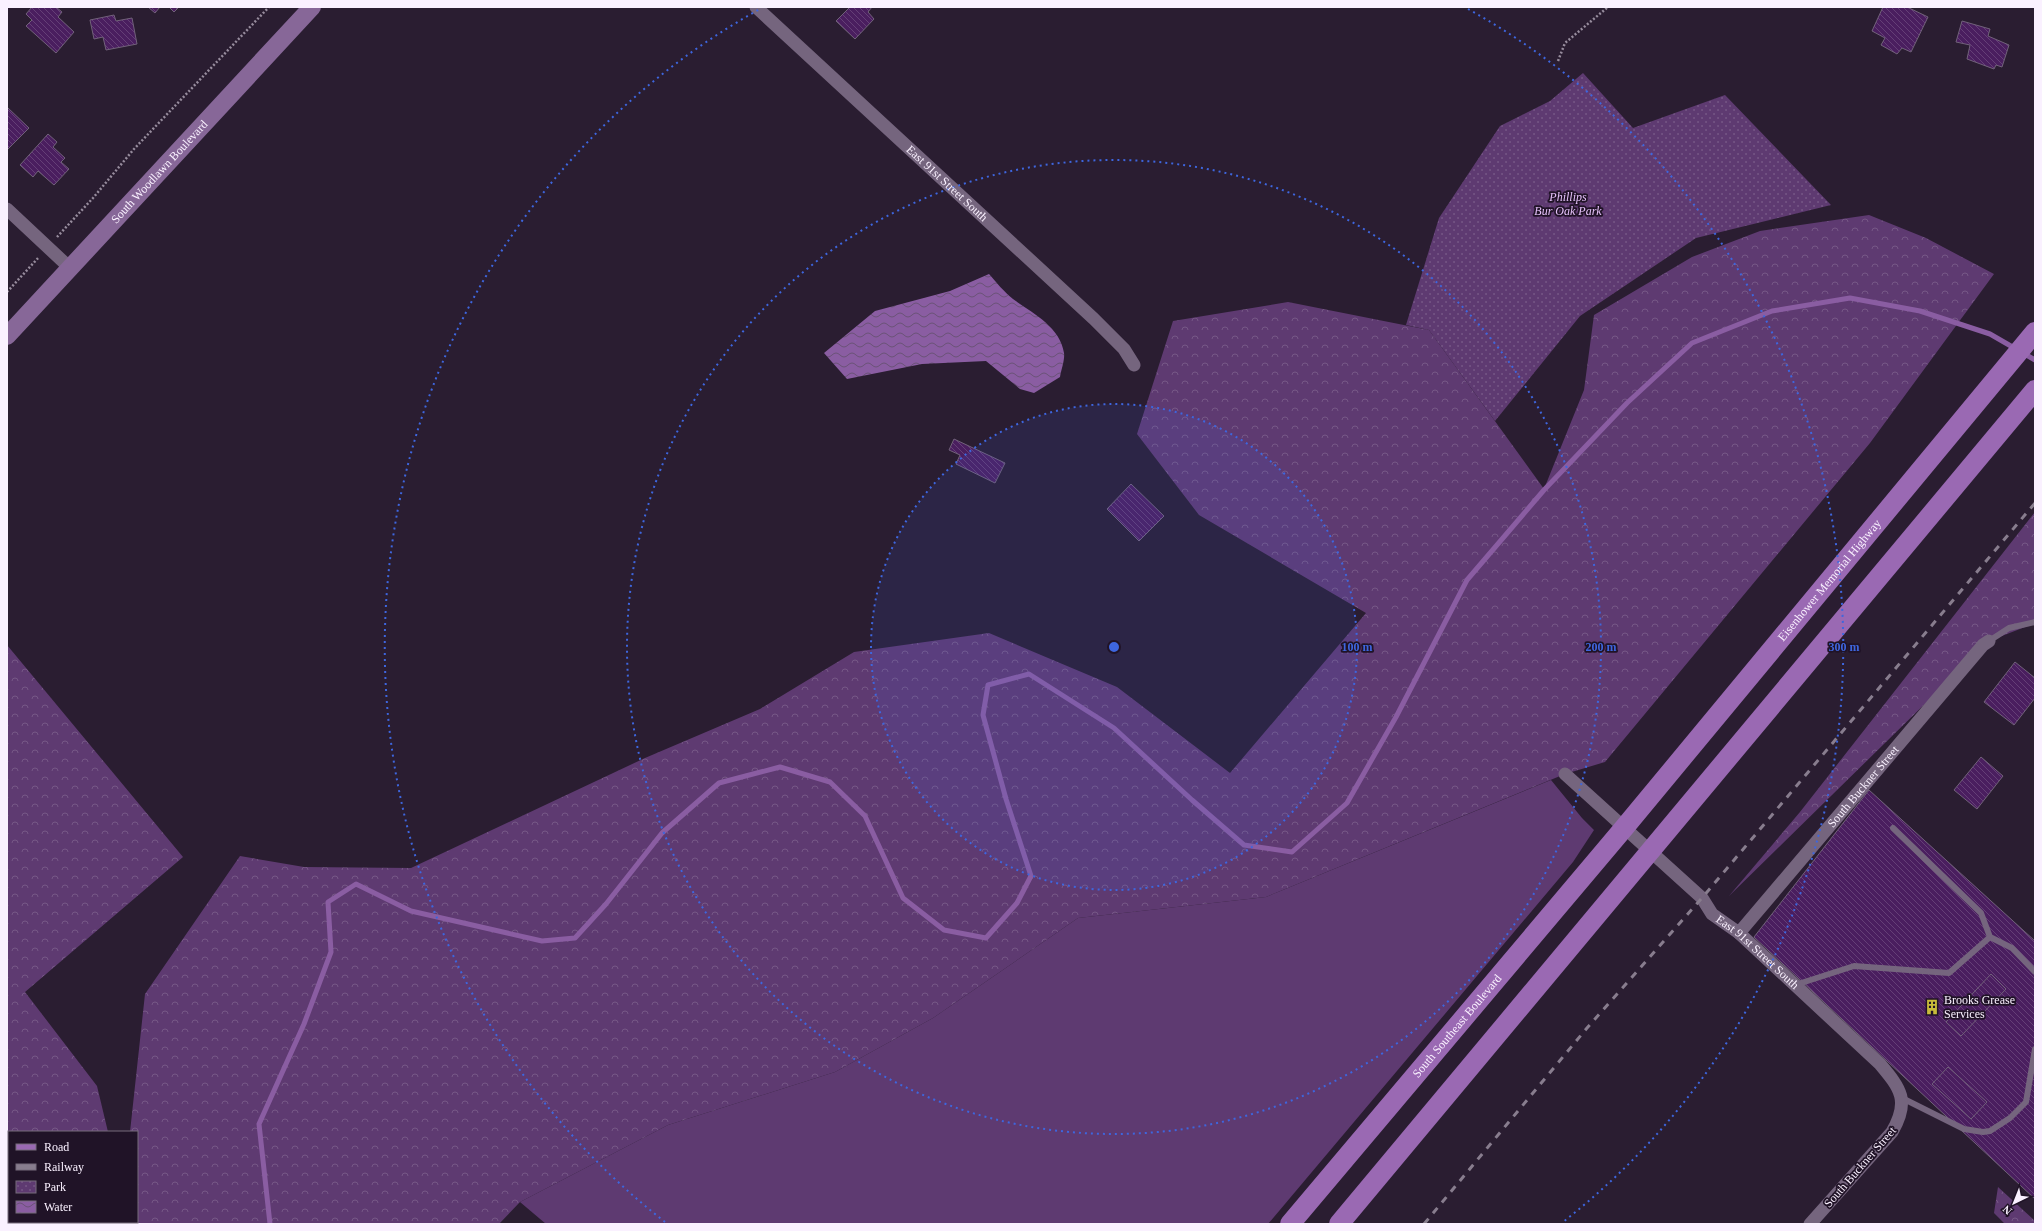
<svg xmlns="http://www.w3.org/2000/svg" width="2042" height="1231" font-family="Georgia,serif">
<defs>
<pattern id="forest-crowns" width="20" height="18" patternUnits="userSpaceOnUse"><rect width="20" height="18" fill="#5e3a71"/><path d="M2 6a3 3 0 1 1 6 0M12 15a3 3 0 1 1 6 0" fill="none" stroke="#765786"/></pattern>
<pattern id="park-dots" width="8" height="8" patternUnits="userSpaceOnUse"><rect width="8" height="8" fill="#5e3a71"/><path d="M2 2h.1M6 6h.1" fill="none" stroke="#765786" stroke-width="1.8" stroke-linecap="round"/></pattern>
<pattern id="water-waves" width="16" height="10" patternUnits="userSpaceOnUse"><rect width="16" height="10" fill="#8a5da2"/><path d="M0 5q4-4 8 0t8 0" fill="none" stroke="#6a5277"/></pattern>
<pattern id="building-back-hatch" width="6" height="6" patternUnits="userSpaceOnUse"><rect width="6" height="6" fill="#4a1e5f"/><path d="M-1 5l2 2M0 0l6 6M5-1l2 2" fill="none" stroke="#653f77"/></pattern>
</defs>
<rect width="100%" height="100%" fill="#2a1d31"/>
<path fill="#5e3a71" d="M1551,780L1582,818L1594,830L1573,862L1268,1224H546L520,1202L668,1125L835,1072L933,1018L1078,918L1266,897Z"/>
<path fill="url(#forest-crowns)" d="M1869,215L1926,238L1994,274L1870,443L1605,762L1565,774L1266,897L1078,918L933,1018L835,1072L668,1125L520,1202L499,1224H114V1222H137V1132H130L145,994L240,856L304,867L411,868L645,758L760,709L854,652L989,633L1117,687L1230,773L1366,613L1199,515L1137,434L1173,321L1288,302L1429,330L1544,489L1584,390L1594,315L1692,257L1760,231Z
M2035,512V623L1989,641L1729,896L1800,812Z
M7,645L183,857L25,992L97,1086L108,1132H9V1222H99L97,1224H7Z
M1998,1187L2035,1221V1224H2005L1994,1213Z"/>
<path fill="url(#park-dots)" d="M1583,73L1633,128L1725,95L1831,205L1696,238L1580,316L1495,421L1429,330L1406,325L1439,218L1500,126L1550,101Z"/>
<path fill="url(#water-waves)" d="M989,274C996,282 1004,292 1013,299C1032,313 1060,326 1064,353C1065,360 1061,370 1060,377L1034,393L1020,389L986,361L922,364L847,379L824,353L875,311L950,291Z"/>
<g fill="none" stroke-linecap="round" stroke-linejoin="round">
<path stroke="#8a5da2" stroke-width="5" d="M2023,353L2035,360
M270,1224L259,1124L304,1024L331,952L328,902L356,884L411,911L542,941L575,938L606,904L662,833L719,783L780,767L830,782L865,816L903,898L944,930L986,938L1017,903L1031,876L1006,799L983,715L988,685L1029,674L1114,728L1192,800L1244,845L1292,852L1347,803L1396,717L1467,580L1544,490L1627,403L1692,343L1772,311L1850,298L1920,311L1990,334L2016,349"/>
</g>
<path fill="url(#building-back-hatch)" stroke="#71617a" d="M32,7H56L62,12L58,17L74,32L56,53L26,26L32,20L26,14Z
M148,7H160L155,13Z
M169,7H179L174,12Z
M850,7H872L868,12L874,19L855,39L836,21Z
M1883,7H1907L1928,17L1911,52L1902,48L1897,54L1881,45L1885,38L1872,31Z
M114,15L116,21L132,18L137,44L106,50L103,37L94,39L90,20Z
M1962,21L1990,29L1988,36L2009,45L2002,67L1996,65L1994,69L1967,59L1970,45L1956,42Z
M7,107L29,128L8,149L7,148Z
M48,134L57,142L53,147L65,158L61,162L69,169L54,185L38,171L33,177L20,165Z
M954,439L1005,463L995,483L956,464L960,455L949,450Z
M1131,484L1164,516L1139,541L1107,509Z
M2015,662L2035,678V698L2014,725L1984,702Z
M1981,757L2003,776L1977,809L1954,790Z
M1869,790L2035,941V1199L1754,937Z
M1991,974L2006,989L1961,1036L1946,1022Z
M1948,1067L1987,1102L1971,1119L1932,1084Z"/>
<g fill="none" stroke-linecap="round" stroke-linejoin="round">
<path stroke="#978c9d" stroke-width="2.5" stroke-dasharray="2 2" stroke-linecap="butt" d="M1558,61L1565,43L1608,7
M57,237L93,198L134,149L269,7
M7,292L39,257"/>
<path stroke="#75657e" stroke-width="6" d="M1989,641L2009,628L2035,622
M1893,828L1981,913L1990,937
M1795,985L1854,966L1949,973L1990,937L2012,948L2035,972
M1902,1098L1964,1129L1983,1132L1990,1131L2010,1118L2026,1102L2035,1049"/>
<g stroke="#75657e" stroke-width="13">
<path id="s1" d="M756,7L1094,319L1124,349L1134,365"/>
<path d="M7,209L70,268"/>
<path id="s2" d="M1565,774L1702,898L1712,914L1739,933L1880,1064C1901,1089 1910,1101 1892,1132L1810,1224"/>
<path id="s3" d="M1739,933L1983,645L1989,641"/>
</g>
<path stroke="#876798" stroke-width="18" id="s4" d="M7,336L312,7"/>
<g stroke="#9a69b3" stroke-width="20">
<path id="s5" d="M1290,1224L1624,828L2035,332"/>
<path d="M1339,1224L2035,390"/>
</g>
<path stroke="#887d8e" stroke-width="3" stroke-dasharray="7 7" stroke-linecap="butt" d="M1424,1224L1587,1028L1702,898L2035,503"/>
</g>
<circle cx="1114" cy="647" r="243" fill="#3e66de" fill-opacity=".12"/>
<g fill="none" stroke="#3e66de" stroke-width="2" stroke-dasharray="2 4">
<circle cx="1114" cy="647" r="243"/>
<circle cx="1114" cy="647" r="487"/>
<path d="M665 1222A730 730 0 0 1 760 9M1468 9A730 730 0 0 1 1563 1222"/>
</g>
<defs>
<symbol id="building-bare" viewBox="-9 -9 18 18"><path d="M-4-6H4V6H1V3H-1V6H-4ZM-2.5-4.3h1.7v1.8h-1.7ZM.8-4.3h1.7v1.8H.8ZM-2.5-1h1.7V.8h-1.7ZM.8-1h1.7V.8H.8Z" fill="#c8bb3b" stroke="#201327" stroke-width="2.5" paint-order="stroke"/></symbol>
</defs>
<g fill-rule="evenodd">
<use href="#building-bare" x="1921" y="996" width="22" height="22"/>
</g>
<g text-anchor="middle" dominant-baseline="central" stroke-width="3.5" stroke-linejoin="round" paint-order="stroke">
<g font-size="12" fill="#faf1ff" stroke="#201327">
<text stroke="none"><textPath href="#s4" startOffset="224">South Woodlawn Boulevard</textPath></text>
<text stroke="none"><textPath href="#s1" startOffset="260">East 91st Street South</textPath></text>
<text stroke="none"><textPath href="#s5" startOffset="840">Eisenhower Memorial Highway</textPath></text>
<text stroke="none"><textPath href="#s3" startOffset="192">South Buckner Street</textPath></text>
<text stroke="none"><textPath href="#s2" startOffset="263">East 91st Street South</textPath></text>
<text stroke="none"><textPath href="#s5" startOffset="259">South Southeast Boulevard</textPath></text>
<text transform="translate(1860 1167) rotate(-49)">South Buckner Street</text>
</g>
<g font-size="12" font-style="italic" fill="#e5c1fa" stroke="#201327">
<text x="1568" y="197">Phillips<tspan x="1568" dy="14">Bur Oak Park</tspan></text>
</g>
<g font-size="12" fill="#faf1ff" stroke="#201327" text-anchor="start">
<text x="1944" y="1000">Brooks Grease<tspan x="1944" dy="14">Services</tspan></text>
</g>
</g>
<circle cx="1114" cy="647" r="6" fill="#3e66de" stroke="#201327" stroke-width="2"/>
<g font-size="12" text-anchor="middle" font-weight="bold" fill="#3e66de" stroke="#201327" stroke-width="3.5" stroke-linejoin="round" paint-order="stroke">
<text x="1357" y="651">100 m</text>
<text x="1601" y="651">200 m</text>
<text x="1844" y="651">300 m</text>
</g>
<rect width="2042" height="1231" fill="none" stroke="#faf1ff" stroke-width="16"/>
<rect x="8" y="1131" width="130" height="92" fill="#201327" stroke="#776c7d"/>
<rect x="16" y="1144" width="20" height="6" fill="#9a69b3" stroke="#776c7d"/>
<text x="44" y="1151" font-size="12" fill="#faf1ff">Road</text>
<rect x="16" y="1164" width="20" height="6" fill="#887d8e" stroke="#776c7d"/>
<text x="44" y="1171" font-size="12" fill="#faf1ff">Railway</text>
<rect x="16" y="1181" width="20" height="12" fill="url(#park-dots)" stroke="#776c7d"/>
<text x="44" y="1191" font-size="12" fill="#faf1ff">Park</text>
<rect x="16" y="1201" width="20" height="12" fill="url(#water-waves)" stroke="#776c7d"/>
<text x="44" y="1211" font-size="12" fill="#faf1ff">Water</text>
<g transform="translate(2014 1203) rotate(223)" stroke="#201327" stroke-width="3" paint-order="stroke">
<path d="M0-3L7 15L0 10L-7 15Z" fill="#faf1ff"/>
<text y="-6" font-size="11" font-weight="bold" text-anchor="middle" fill="#faf1ff">N</text>
</g>
</svg>
